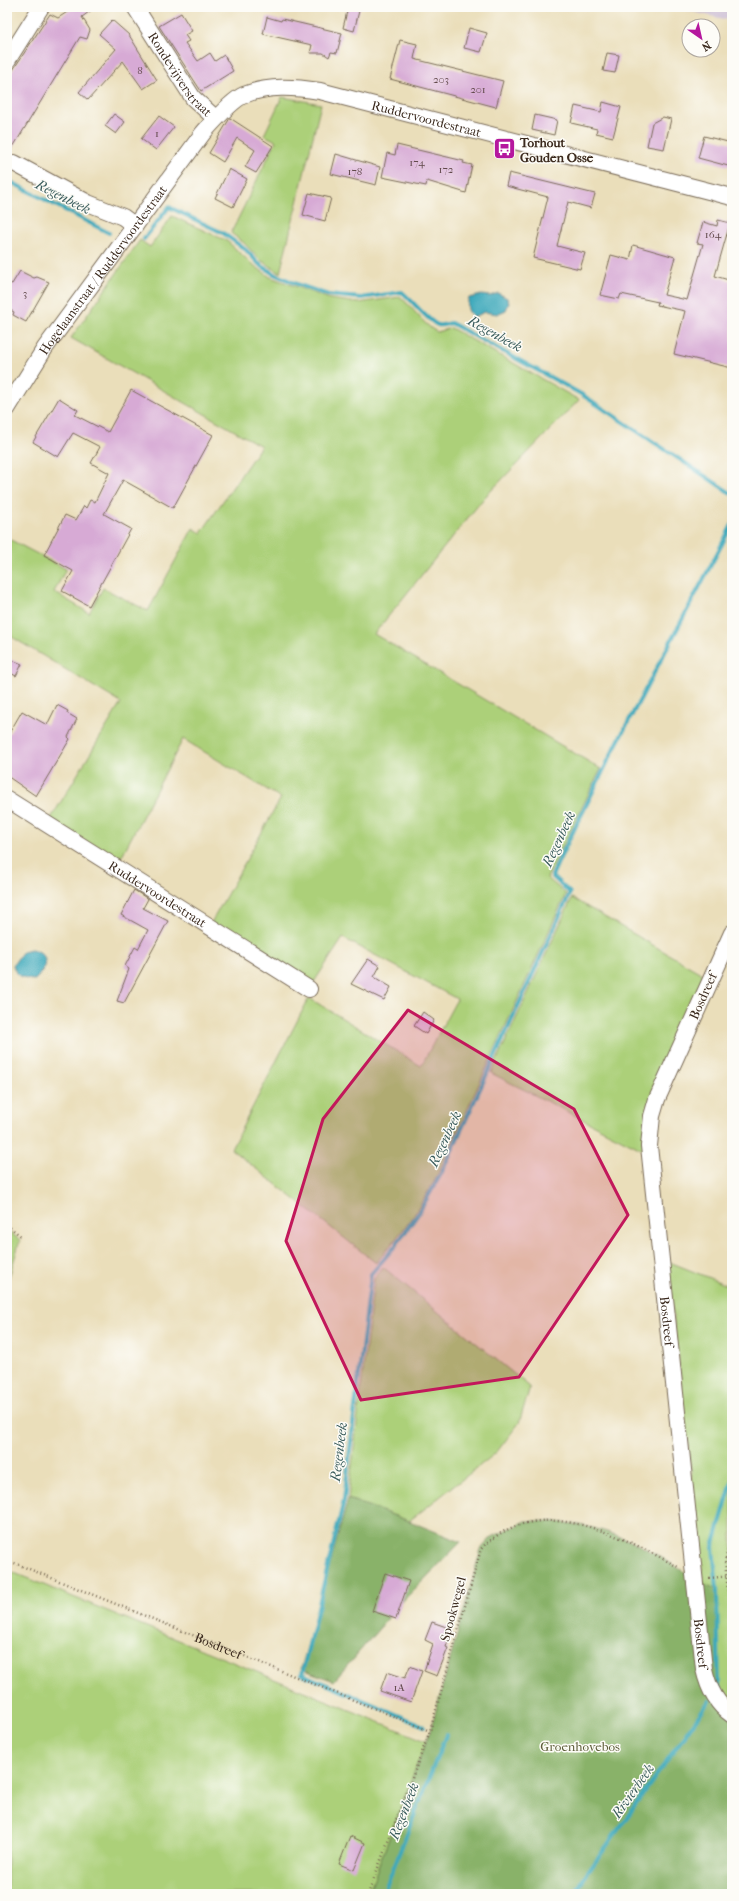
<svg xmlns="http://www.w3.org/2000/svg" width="739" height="1901" font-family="'IM FELL French Canon',serif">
<rect width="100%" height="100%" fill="#fdfcf7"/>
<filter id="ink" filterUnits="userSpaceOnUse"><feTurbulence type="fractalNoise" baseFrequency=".025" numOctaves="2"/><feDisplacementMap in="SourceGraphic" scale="8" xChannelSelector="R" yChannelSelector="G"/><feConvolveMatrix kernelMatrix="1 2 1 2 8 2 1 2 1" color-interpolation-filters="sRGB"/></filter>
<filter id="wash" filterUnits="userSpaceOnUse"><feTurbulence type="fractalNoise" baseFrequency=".012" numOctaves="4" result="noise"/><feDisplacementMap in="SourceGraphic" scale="16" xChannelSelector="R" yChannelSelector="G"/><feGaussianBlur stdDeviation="0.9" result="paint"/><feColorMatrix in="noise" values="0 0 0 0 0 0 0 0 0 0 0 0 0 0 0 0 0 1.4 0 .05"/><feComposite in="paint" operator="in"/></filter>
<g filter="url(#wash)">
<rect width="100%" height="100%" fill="#eadeba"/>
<path fill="#ccbed4" d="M672,7H732V21Z"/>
<path fill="#acd079" stroke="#747d4c" d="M282,97L321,104L280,273L259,259L244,243L231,233L276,141L264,135Z
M172,216L227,241L252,264L270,277L330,299L358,303L400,297C413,307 422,324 437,332L451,328L579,400L484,498L374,634L601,769L547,878L566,894L435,1180L411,1220L376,1263L231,1149L309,998L421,1066L457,999L343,938L312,985L211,923L281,798L183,739L118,863L48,823L121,703L7,634V538L66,569L54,592L89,613L103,588L148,611L193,528L201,533L261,446L71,338L140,240L150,247Z
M572,898L706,976L643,1150L491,1073Z
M7,1230L20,1240L7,1284Z
M667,1261L732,1287V1705L719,1694L717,1589L704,1585Z
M383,1267L530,1387L519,1423L496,1453L409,1521L348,1499L374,1279Z
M7,1570L426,1741L368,1894H7Z"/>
<path fill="#89b269" stroke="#626e44" d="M348,1499L409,1521L461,1542L402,1602L334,1681L301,1669Z
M526,1521C580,1520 621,1532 667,1561C684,1571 698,1583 717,1589L719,1694L732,1700V1894H368L430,1731L481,1549L492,1537Z"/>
<path fill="#3ca9bb" stroke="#3c6a6c" d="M498,293L507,298L509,303L506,310L497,314L484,312L475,317C467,314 466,305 469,298L481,295L490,296Z
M31,949C52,953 46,969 35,980C25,980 15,976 13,965L23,951Z"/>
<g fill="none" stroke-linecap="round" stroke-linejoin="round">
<path stroke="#3ca9bb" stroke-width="4" d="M7,180L109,233
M144,239L169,207L223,233L246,250L259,264L274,274L302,286L328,295L361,298L402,292C411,299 430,323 438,325C442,326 447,324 451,323L581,394L732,494
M719,1692L717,1589L713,1547L732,1482
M424,1726L302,1674L344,1500L371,1274L396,1245L418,1214L441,1174L570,893L552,876L560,858L614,749L732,525
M383,1894L446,1735
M575,1894L584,1878L709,1701"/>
</g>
<g id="blocks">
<path fill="#d7aad5" d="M75,7H96L82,17L90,30L87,39L80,37L7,157V79L50,14L58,18Z
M348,7H360L354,31L343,28Z
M181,13L192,31L185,35L189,41L185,43L198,61L210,53L215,61L224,55L233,71L201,91L159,26Z
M267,17L281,21L282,19L342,33L337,53L331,52L329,57L323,53H310L312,45L263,34Z
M112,20L129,35L157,80L143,89L123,61L88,100L79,92L116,49L99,34Z
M469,28L487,33L481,52L464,48Z
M400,40L417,44L414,59L503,81L496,107L390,79Z
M607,53L619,55L615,73L603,71Z
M603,102L621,107L613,137L596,133L597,129L571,123L575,106L601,112Z
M114,114L125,122L116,134L105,126Z
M535,115L557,120L554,135L532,130Z
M159,116L174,127L156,150L141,139Z
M663,117L671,119L664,149L647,146L652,123Z
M230,118L273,146L256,173L245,167L255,150L237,138L223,162L209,153Z
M704,136L732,143V167L698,158Z
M397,145L464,161L463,163L472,165L466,193L427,181L426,186L382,177L387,153L395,155Z
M336,154L380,167L376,185L331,174Z
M229,169L247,179L233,207L215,198Z
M509,173L595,194L591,208L568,202L557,246L585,253L580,269L533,258L548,197L506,186Z
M309,193L331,198L325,221L303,215Z
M718,220L730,223L715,276L732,281V368L674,354L685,311L657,305L658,302L621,294L619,299L600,295L611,255L630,260L633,245L675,257L664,295L687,300L703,244L697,243L703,222L717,226Z
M20,271L34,278L37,277L49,282L26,322L13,315L14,312L7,308V282L12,284Z
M131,390L213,435L173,508L123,480L104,514L131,529L89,606L62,591L73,571L44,555L65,515L76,520L84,506L86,508L90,500L95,502L109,473L91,463L100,447L73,433L58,457L33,442L59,398L78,410L75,415L108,432Z
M7,658L22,664L16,676L7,671Z
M57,705L68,711L67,713L77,719L68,737L70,739L36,796L7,776V737L22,711L47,725Z
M134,890L148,899L143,908L168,921L124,1003L117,1001L129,969L125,966L135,947L138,949L148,930L121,915Z
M368,959L380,966L374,977L391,987L384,1000L351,984Z
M423,1012L434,1020L426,1034L414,1026Z
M385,1573L409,1581L396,1619L372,1611Z
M432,1622L452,1629L446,1647L448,1648L437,1676L424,1671L433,1644L425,1640Z
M410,1666L422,1671L411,1702L380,1691L387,1672L405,1678Z
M350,1836L365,1843L354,1870L339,1864Z"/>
</g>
</g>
<g filter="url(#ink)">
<use href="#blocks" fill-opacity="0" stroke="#786955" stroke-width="1"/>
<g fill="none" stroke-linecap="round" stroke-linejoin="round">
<defs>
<g id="minor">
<path id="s2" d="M135,7L193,98L215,118"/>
<path d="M7,61L41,7"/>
<path d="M14,163L88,203L123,217L135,226"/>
<path id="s3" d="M7,409L45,348L203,133C212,123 232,100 244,95C268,85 294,87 320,91L732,197"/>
<path id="s4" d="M7,799L309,989"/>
<path id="s5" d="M732,933L657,1099L652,1116L649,1146L704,1669C708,1687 716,1704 732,1715"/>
</g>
</defs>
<use href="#minor" stroke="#786955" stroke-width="18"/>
<g stroke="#786955" stroke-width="2.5" stroke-dasharray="1 3" stroke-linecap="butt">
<path d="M7,1225L22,1237"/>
<path d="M732,1535L725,1561L728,1592L732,1606"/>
<path id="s1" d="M7,1560L430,1731"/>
<path d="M709,1578L732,1576"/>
<path d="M368,1894L430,1731L481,1549C537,1491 620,1535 678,1567"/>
</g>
<use href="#minor" stroke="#fff" stroke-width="16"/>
</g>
</g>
<path fill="#c2185b" fill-opacity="0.2" stroke="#c2185b" stroke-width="3" stroke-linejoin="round" d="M408,1010L574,1109L628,1215L519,1377L361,1400L286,1241L323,1119Z"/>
<defs>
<symbol id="bus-square" viewBox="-11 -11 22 22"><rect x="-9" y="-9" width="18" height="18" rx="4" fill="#b5179e" stroke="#fdfcf7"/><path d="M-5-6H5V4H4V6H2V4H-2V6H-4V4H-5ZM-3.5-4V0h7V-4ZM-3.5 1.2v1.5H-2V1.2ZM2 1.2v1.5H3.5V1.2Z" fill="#fff"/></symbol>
</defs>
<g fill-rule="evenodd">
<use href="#bus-square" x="492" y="136" width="25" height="25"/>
</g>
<g text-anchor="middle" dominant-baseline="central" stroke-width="3" stroke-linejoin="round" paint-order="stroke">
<g font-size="11" fill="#624a4c">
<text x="140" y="70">8</text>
<text x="441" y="79">203</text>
<text x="478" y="89">201</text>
<text x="157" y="133">1</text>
<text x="417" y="162">174</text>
<text x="446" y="169">172</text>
<text x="355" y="171">178</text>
<text x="713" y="234">164</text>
<text x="25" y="293">3</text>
<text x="399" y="1687">1A</text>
</g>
<g font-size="13" fill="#3b2a1e" stroke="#fdfcf7">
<text stroke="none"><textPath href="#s2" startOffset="81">Rondevijverstraat</textPath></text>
<text stroke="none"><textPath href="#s3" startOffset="582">Ruddervoordestraat</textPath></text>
<text stroke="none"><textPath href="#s3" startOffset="169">Hogelaanstraat / Ruddervoordestraat</textPath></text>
<text stroke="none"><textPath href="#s4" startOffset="178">Ruddervoordestraat</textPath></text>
<text transform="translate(703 996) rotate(-66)">Bosdreef</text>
<text stroke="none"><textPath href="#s5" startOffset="406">Bosdreef</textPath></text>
<text transform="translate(453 1609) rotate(-75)">Spookwegel</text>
<text stroke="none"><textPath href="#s5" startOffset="730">Bosdreef</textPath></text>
<text stroke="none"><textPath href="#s1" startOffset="228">Bosdreef</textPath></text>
</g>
<g font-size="13" font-weight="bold" fill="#3b2a1e" stroke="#fdfcf7" text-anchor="start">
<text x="520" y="142">Torhout<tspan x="520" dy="15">Gouden Osse</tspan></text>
</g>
<g font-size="13" fill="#5d5c39" stroke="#fdfcf7">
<text x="580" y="1746">Groenhovebos</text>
</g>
<g font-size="14" font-style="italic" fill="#3b5d5d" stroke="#fdfcf7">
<text transform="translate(63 197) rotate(27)">Regenbeek</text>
<text transform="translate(495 334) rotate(29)">Regenbeek</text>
<text transform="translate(559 839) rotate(-65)">Regenbeek</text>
<text transform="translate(445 1139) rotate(-65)">Regenbeek</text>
<text transform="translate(339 1452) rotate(-83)">Regenbeek</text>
<text transform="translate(633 1791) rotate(-55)">Rivierbeek</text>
<text transform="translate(404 1811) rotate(-69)">Regenbeek</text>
</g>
</g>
<rect width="739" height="1901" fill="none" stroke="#fdfcf7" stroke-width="24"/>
<g transform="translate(701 38) rotate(146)"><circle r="19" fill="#fdfcf7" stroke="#afa8a0"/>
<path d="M0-3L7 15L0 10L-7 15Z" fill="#b5179e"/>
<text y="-6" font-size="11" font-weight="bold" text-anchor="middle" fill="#3b2a1e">N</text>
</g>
</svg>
